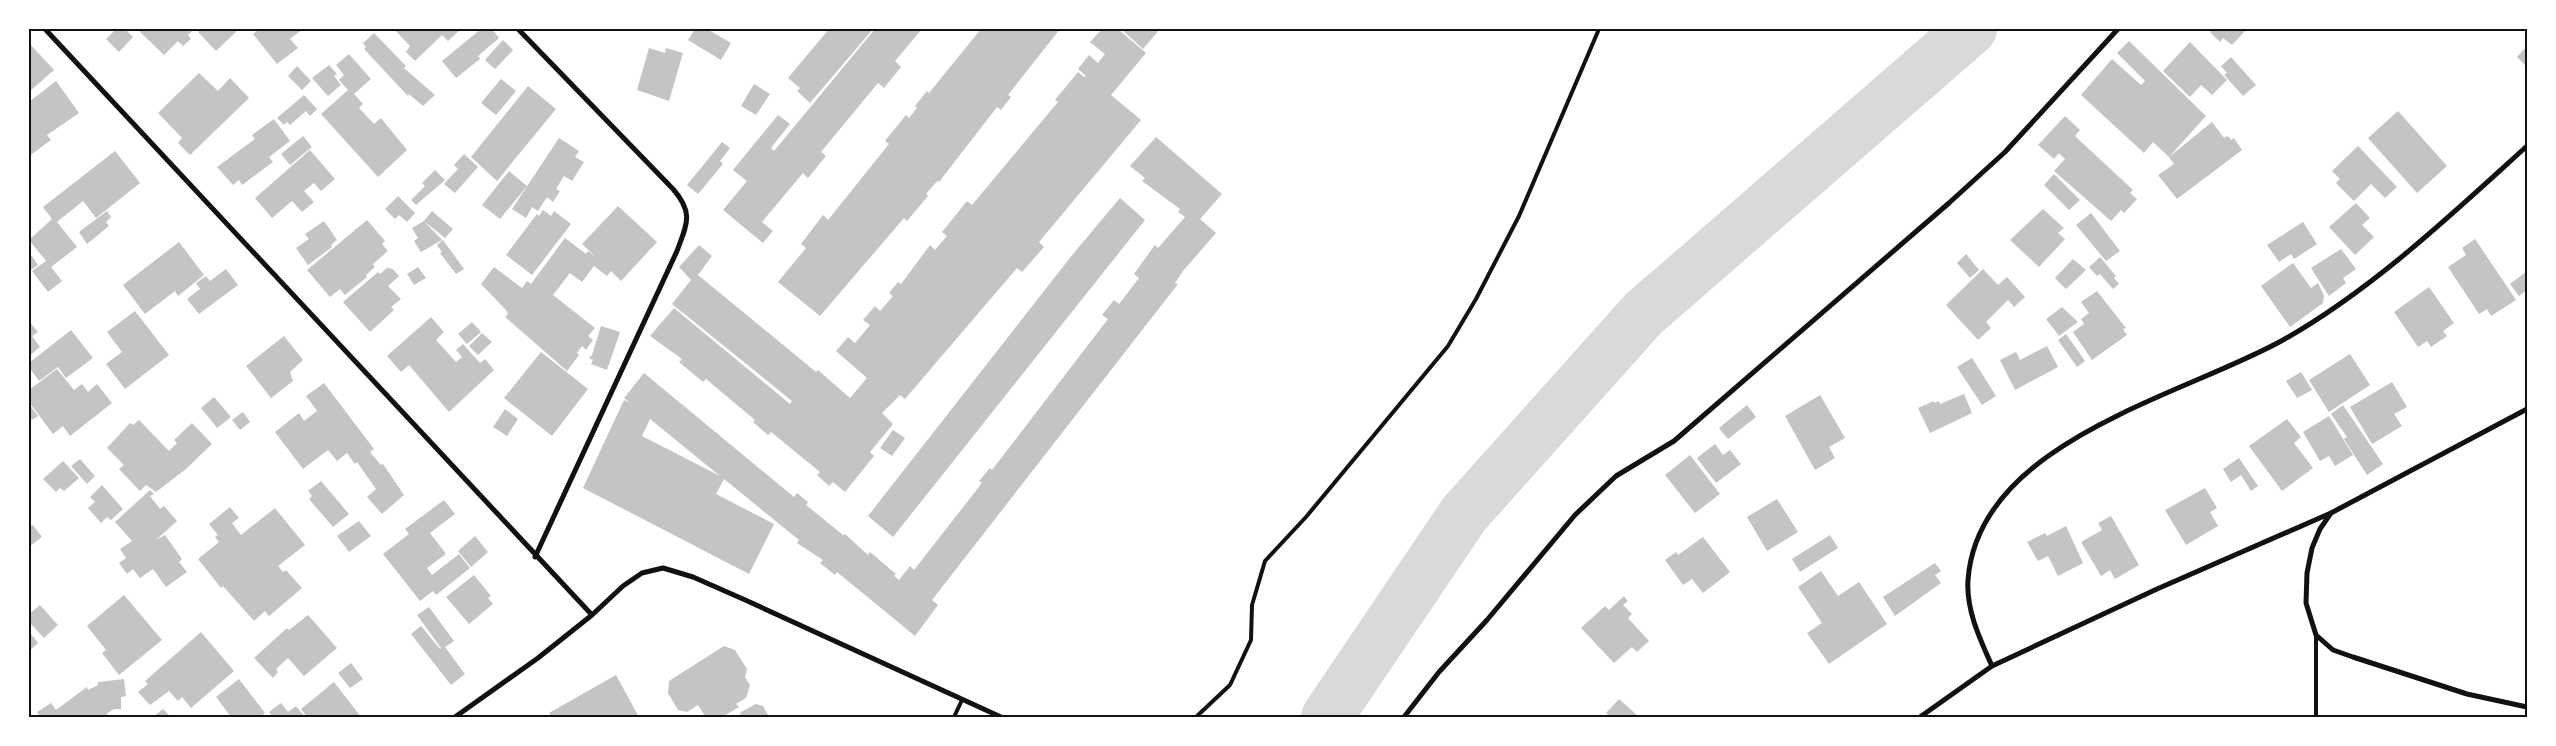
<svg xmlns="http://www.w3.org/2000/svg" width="2556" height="746" font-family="'Titillium Web',sans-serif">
<rect width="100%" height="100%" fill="#fff"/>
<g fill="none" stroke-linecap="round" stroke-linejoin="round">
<path stroke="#d9d9d9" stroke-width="52" d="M1327,717L1464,514L1643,314L1971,29"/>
</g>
<path fill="#c4c4c4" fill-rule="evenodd" d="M116,29H125L133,37L119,52L106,39Z
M137,29H189L192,31L188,35L191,39L183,46L178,41L164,55Z
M201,29H239L216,51L198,32Z
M260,29H303L290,39L298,48L277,64L253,34Z
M394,29H461L448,41L442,35L415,61L406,52L410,46Z
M481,29H492L499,38L478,56L480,59L456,78L442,61Z
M695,29H707L731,43L721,60L688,40Z
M829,29H873L810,103L797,91L800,88L788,78Z
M875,29H922L895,61L901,67L884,88L878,83L821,152L826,156L808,178L803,173L762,222L773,231L763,243L723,210L747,181L733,170L778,115L790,124L771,148L774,151Z
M981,29H1060L1008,95L1011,97L1001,110L997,107L939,182L937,181L926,194L928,196L907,221L904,218L820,316L778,282L806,248L801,244L823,215L828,220L889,144L885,141L906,115L909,118L917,108L915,106L927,91L929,93Z
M1102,29H1118L1146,53L1111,95L1141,120L1039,242L1044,247L1022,272L1017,268L905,399L900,395L882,413L893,424L870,452L874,456L845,492L833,482L829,486L817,475L820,472L771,432L768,435L753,422L755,420L706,379L703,382L679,362L682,359L650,336L674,308L790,404L792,401L672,304L691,280L679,267L699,245L712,256L698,275L816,372L818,370L850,398L867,378L836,351L848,337L855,343L870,325L863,320L875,306L880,311L893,296L889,293L898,282L901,284L930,245L935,250L947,236L942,232L955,216L967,201L972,205L1058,102L1055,100L1078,72L1084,77L1086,76L1078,69L1089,55L1098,63L1105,54L1090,42Z
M1121,29H1160L1143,49Z
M2213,29H2243L2245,31L2232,45L2223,38L2220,42L2210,32Z
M374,33L406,66L404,68L435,95L423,106L409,94L408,96L364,49L366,47L363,43Z
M503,40L513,50L495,69L485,60Z
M2129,41L2206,116L2169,157L2153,142L2144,153L2081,95L2112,59L2141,85L2145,81L2117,53Z
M2190,42L2227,80L2212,95L2201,85L2190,97L2163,71Z
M29,43L54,70L29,92Z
M2527,46V67L2517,57Z
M649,48L665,53L666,48L683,53L669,101L637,90Z
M349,54L371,79L354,94L363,104L359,108L374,124L381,118L407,150L378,177L321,114L348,90L339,80L344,75L336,65Z
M2231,57L2256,85L2243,96L2224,75L2227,73L2221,66Z
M329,65L337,74L334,76L341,85L328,96L312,78Z
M297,66L311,81L302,90L288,76Z
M199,73L218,91L230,78L249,98L190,155L178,143L182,138L158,113Z
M501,79L516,91L496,115L481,103Z
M56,81L79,113L47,135L51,140L29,156V102Z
M754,84L770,94L756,115L741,106Z
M528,86L556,109L497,181L471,157Z
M304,95L317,109L310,116L306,111L290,125L287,122L284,125L277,118Z
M2398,111L2447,166L2417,193L2368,138Z
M2065,116L2080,130L2075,136L2133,190L2130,193L2137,199L2124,213L2121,210L2111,221L2054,171L2065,159L2059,153L2054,159L2038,145Z
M274,119L290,141L269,157L273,162L242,185L239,180L233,185L217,167L255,139L252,135Z
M2212,122L2224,138L2228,136L2231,140L2234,138L2242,150L2177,199L2158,175L2174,164L2169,157Z
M303,136L312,147L290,165L281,154Z
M1156,137L1222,194L1200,219L1216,233L1183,271L1175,283L1178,284L932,600L938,605L915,636L837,572L835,575L820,563L823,560L797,543L799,540L724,479L716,494L774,524L749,574L583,488L624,400L630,403L624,398L644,373L794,497L797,493L808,502L806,505L843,535L845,534L868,555L870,552L896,574L894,576L899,580L910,566L914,570L982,483L979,481L990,468L992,470L1108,319L1102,315L1114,300L1119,304L1139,278L1134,274L1155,245L1158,248L1185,217L1178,212L1180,209L1142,181L1145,178L1130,166ZM650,419L720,476L642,436Z
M559,138L579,151L575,157L584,162L572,181L564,176L556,189L560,191L553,202L547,197L538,211L532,207L526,218L512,209Z
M722,142L730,148L720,161L723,164L698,194L687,185Z
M2358,146L2397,187L2385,198L2371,184L2354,201L2336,183L2340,179L2332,171Z
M310,150L335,179L321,191L314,183L304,191L314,202L302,212L292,201L272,218L255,198Z
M115,151L140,183L96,218L83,201L57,222L77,247L51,267L62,281L48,292L32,271L46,261L29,240L52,219L43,207Z
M464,154L478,167L455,193L444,184L458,169L454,165Z
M435,170L445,180L416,205L411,200L425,186L422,183Z
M509,171L527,186L500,219L482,205Z
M2054,174L2080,200L2069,210L2044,185Z
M398,196L415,213L407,222L399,215L395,219L385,209Z
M1120,198L1145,220L893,537L868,516L1073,254Z
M2356,203L2370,218L2362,225L2374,237L2355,255L2329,227Z
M618,206L657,242L621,281L611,271L607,276L594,266L582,282L570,273L553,295L595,328L588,336L593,340L586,350L582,346L577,353L579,355L567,371L505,317L508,314L506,310L481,284L494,267L522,288L527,281L531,284L565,238L586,254L588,251L597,258L582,244Z
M2043,209L2064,228L2058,233L2065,239L2039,267L2010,240Z
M543,210L551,216L554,211L571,224L532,275L506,255L537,214L539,216Z
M107,211L111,217L106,222L109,226L87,244L79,232Z
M432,211L453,229L445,238L424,221L442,240L421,252L414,241L418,238L412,228L424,221Z
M2091,213L2120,251L2106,261L2076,225Z
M367,220L385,241L382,244L388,251L373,264L375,267L366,275L367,277L345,295L340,289L330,297L307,270Z
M324,221L337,240L331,245L332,247L308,265L296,248L309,239L305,234Z
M2303,222L2317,244L2294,259L2291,254L2279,262L2267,245Z
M2475,239L2516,300L2491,316L2487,309L2479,314L2448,267L2466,255L2462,248Z
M443,240L464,269L456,274L440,253L442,252L437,245Z
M179,242L204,275L178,296L175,291L145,314L123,285Z
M2341,249L2356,269L2343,278L2346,283L2329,296L2311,268Z
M29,252L38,265L29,271Z
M1966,254L1979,270L1970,278L1957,263Z
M2100,257L2116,276L2114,278L2119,284L2113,289L2100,274L2097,276L2089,267Z
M2073,259L2086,270L2066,289L2055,278Z
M2293,263L2311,288L2318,283L2324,296L2323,303L2290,327L2261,286Z
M418,267L426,278L414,285L407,274Z
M387,268L393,269L399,276L388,286L401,299L391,307L394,310L370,332L343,302L378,272L380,274Z
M226,269L238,285L199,314L187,299L200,289L196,283L206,276L210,281Z
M1983,269L1998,285L2007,277L2025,297L2014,307L2008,300L1986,322L1991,328L1978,340L1946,305Z
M2527,271V290L2519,296L2510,284Z
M2429,287L2454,323L2443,331L2447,336L2431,347L2427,341L2418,347L2394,312Z
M2097,291L2126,328L2123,329L2127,335L2092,360L2073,332L2084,324L2081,319L2089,313L2081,302Z
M2062,307L2078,322L2059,336L2046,319Z
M135,311L169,355L125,389L106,364L122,352L107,332Z
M431,317L444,332L436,340L456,362L462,357L456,350L463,344L480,363L485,359L494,370L449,412L409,365L401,372L387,356Z
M29,321L38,332L32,336L40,347L29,356Z
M472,322L481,332L467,344L458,334Z
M601,326L620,332L607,370L591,364L593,360L589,358L592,355Z
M71,330L93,358L66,378L58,367L39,381L29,367V363Z
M482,333L492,342L478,355L469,346Z
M2066,334L2085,361L2077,367L2058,340Z
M284,336L303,360L290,372L293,381L271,398L246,366Z
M2047,346L2058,367L2015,390L2000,360L2016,352L2020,360Z
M541,352L588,389L552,436L504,398Z
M2350,354L2370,385L2329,412L2309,380Z
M1972,358L1996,396L1982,405L1957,367Z
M57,369L74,390L82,384L88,392L97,384L112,403L70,436L63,426L53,434L29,402V390Z
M2301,372L2312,390L2297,398L2286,381Z
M2392,382L2407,407L2394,414L2402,426L2372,444L2350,407Z
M324,383L374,449L370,452L381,465L383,464L404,495L382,514L367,497L376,489L357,462L355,464L347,453L337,461L328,450L303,469L275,432L299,413L304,421L317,411L306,396Z
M1964,394L1972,413L1930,433L1918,408L1934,401V403L1939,401L1940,404Z
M1820,395L1845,438L1829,447L1835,458L1815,470L1785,416Z
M214,397L231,417L217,428L201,408Z
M29,404L38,416L32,420L29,416Z
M1747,405L1756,417L1728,439L1719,428Z
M2343,405L2383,464L2367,475L2344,439L2347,437L2331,414Z
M505,409L518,419L507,436L493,427Z
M243,412L250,422L240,430L232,420Z
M2329,416L2353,455L2335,466L2329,456L2320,461L2303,432Z
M2287,419L2301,437L2294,443L2313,468L2282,491L2249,446Z
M139,420L169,451L177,443L174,440L192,423L212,444L186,469L156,492L146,485L140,491L119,469L124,465L107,448L130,423L133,425Z
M893,430L905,438L892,456L880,448Z
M1715,444L1723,455L1730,450L1741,464L1716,483L1697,458Z
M1690,455L1720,494L1695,513L1665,475Z
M2239,458L2258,486L2251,491L2241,475L2231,482L2223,469Z
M80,459L95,476L87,484L71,466Z
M63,461L79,478L64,491L60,488L56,492L43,479Z
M321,481L349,514L333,527L309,499L312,496L308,491Z
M102,485L123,509L111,520L107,517L101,523L88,508L95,502L90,497Z
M2205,488L2217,508L2210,512L2218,526L2186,545L2165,510Z
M150,490L154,494L150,496L160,509L164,506L177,521L156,540L165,535L182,559L179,562L187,572L166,587L153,569L140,578L133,569L127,574L119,563L126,558L120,549L132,541L115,522Z
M1777,499L1798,532L1767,551L1747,517Z
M444,500L455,514L430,533L446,554L427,568L432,575L459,554L470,568L436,595L433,591L420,601L383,554L409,534L405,529Z
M230,507L239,518L232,523L241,535L275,508L305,545L278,566L283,572L286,570L302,588L269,616L265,611L254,621L223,586L221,588L198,559L219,542L215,537L218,535L209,524Z
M2111,516L2139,565L2115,579L2110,570L2101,576L2081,542L2102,530L2098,523Z
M359,521L371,536L349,552L337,536Z
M33,525L42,537L29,547V527Z
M2066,526L2083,563L2058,576L2048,556L2038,561L2027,542L2045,533L2047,536Z
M1830,535L1838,548L1800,572L1792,559Z
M475,536L488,552L471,567L458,551Z
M1703,537L1730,572L1703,593L1692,579L1683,585L1665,560L1676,552L1678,555Z
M1935,563L1941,571L1935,575L1941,583L1895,616L1883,597Z
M1821,571L1838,596L1859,582L1887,624L1829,664L1807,633L1822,623L1798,587Z
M474,575L491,596L488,598L493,604L469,624L446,597Z
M124,595L162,640L119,675L102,653L106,650L87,626Z
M1624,596L1628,601L1623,605L1632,614L1628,618L1649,641L1637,652L1632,647L1614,663L1581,628L1605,606L1609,610Z
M40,605L58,625L44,638L29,622V614Z
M429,607L454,641L445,647L465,674L451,685L411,634L421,626L440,649L441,648L417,615Z
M308,615L337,648L304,676L288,658L276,669L278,672L273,678L254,658L287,628L289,630Z
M201,632L234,671L191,708L182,697L178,701L169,691L150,705L138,692L148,684L145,681Z
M31,634L38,643L29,651V635Z
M724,646L735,650L747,669L745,677L750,685L746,698L736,704L739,707L722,717L705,716L698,705L687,712L678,710L668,693L669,681Z
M351,663L363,679L350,688L338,673Z
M616,675L639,717H552L549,713Z
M124,679L126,696L121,697V709H114L106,714L108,715L105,717H41L37,712L51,703L56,710L87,687L88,690L98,685V682Z
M239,679L265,713L260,717H231L216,697Z
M334,682L361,717H307L301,709Z
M1619,699L1639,717H1611L1606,713Z
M281,703L288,712L296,706L305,717H273L269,712Z
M756,704L763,706L769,717H739L741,712Z
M163,709L171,717H153Z"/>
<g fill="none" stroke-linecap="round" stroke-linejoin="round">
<path stroke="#111" stroke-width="4" d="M2316,635V717
M954,717L962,700
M1196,717L1230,685L1251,640L1252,605L1265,561L1306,517L1448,346L1476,299L1519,216L1599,29"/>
<path stroke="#111" stroke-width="5" d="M45,29L592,615
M518,29L673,189C694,213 687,224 677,251L535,557
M2331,513L2320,529L2312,548L2307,573L2306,603L2316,635L2333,650L2353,657L2467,694L2527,707
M1992,666C1980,639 1966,610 1968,580C1978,441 2183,396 2283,340C2372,290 2452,214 2527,146
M455,717L538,658L592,615L623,586L642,573L663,568L693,577L743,599L1001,717
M1404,717L1439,672L1487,620L1575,515L1616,476L1674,441L1949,203L2005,152L2118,29
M1920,717L1992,666L2157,589L2331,513L2527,409"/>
</g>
<rect width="2556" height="746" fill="none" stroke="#ffffff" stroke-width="60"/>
<rect x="30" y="30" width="2496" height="686" fill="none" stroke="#111" stroke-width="2"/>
</svg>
